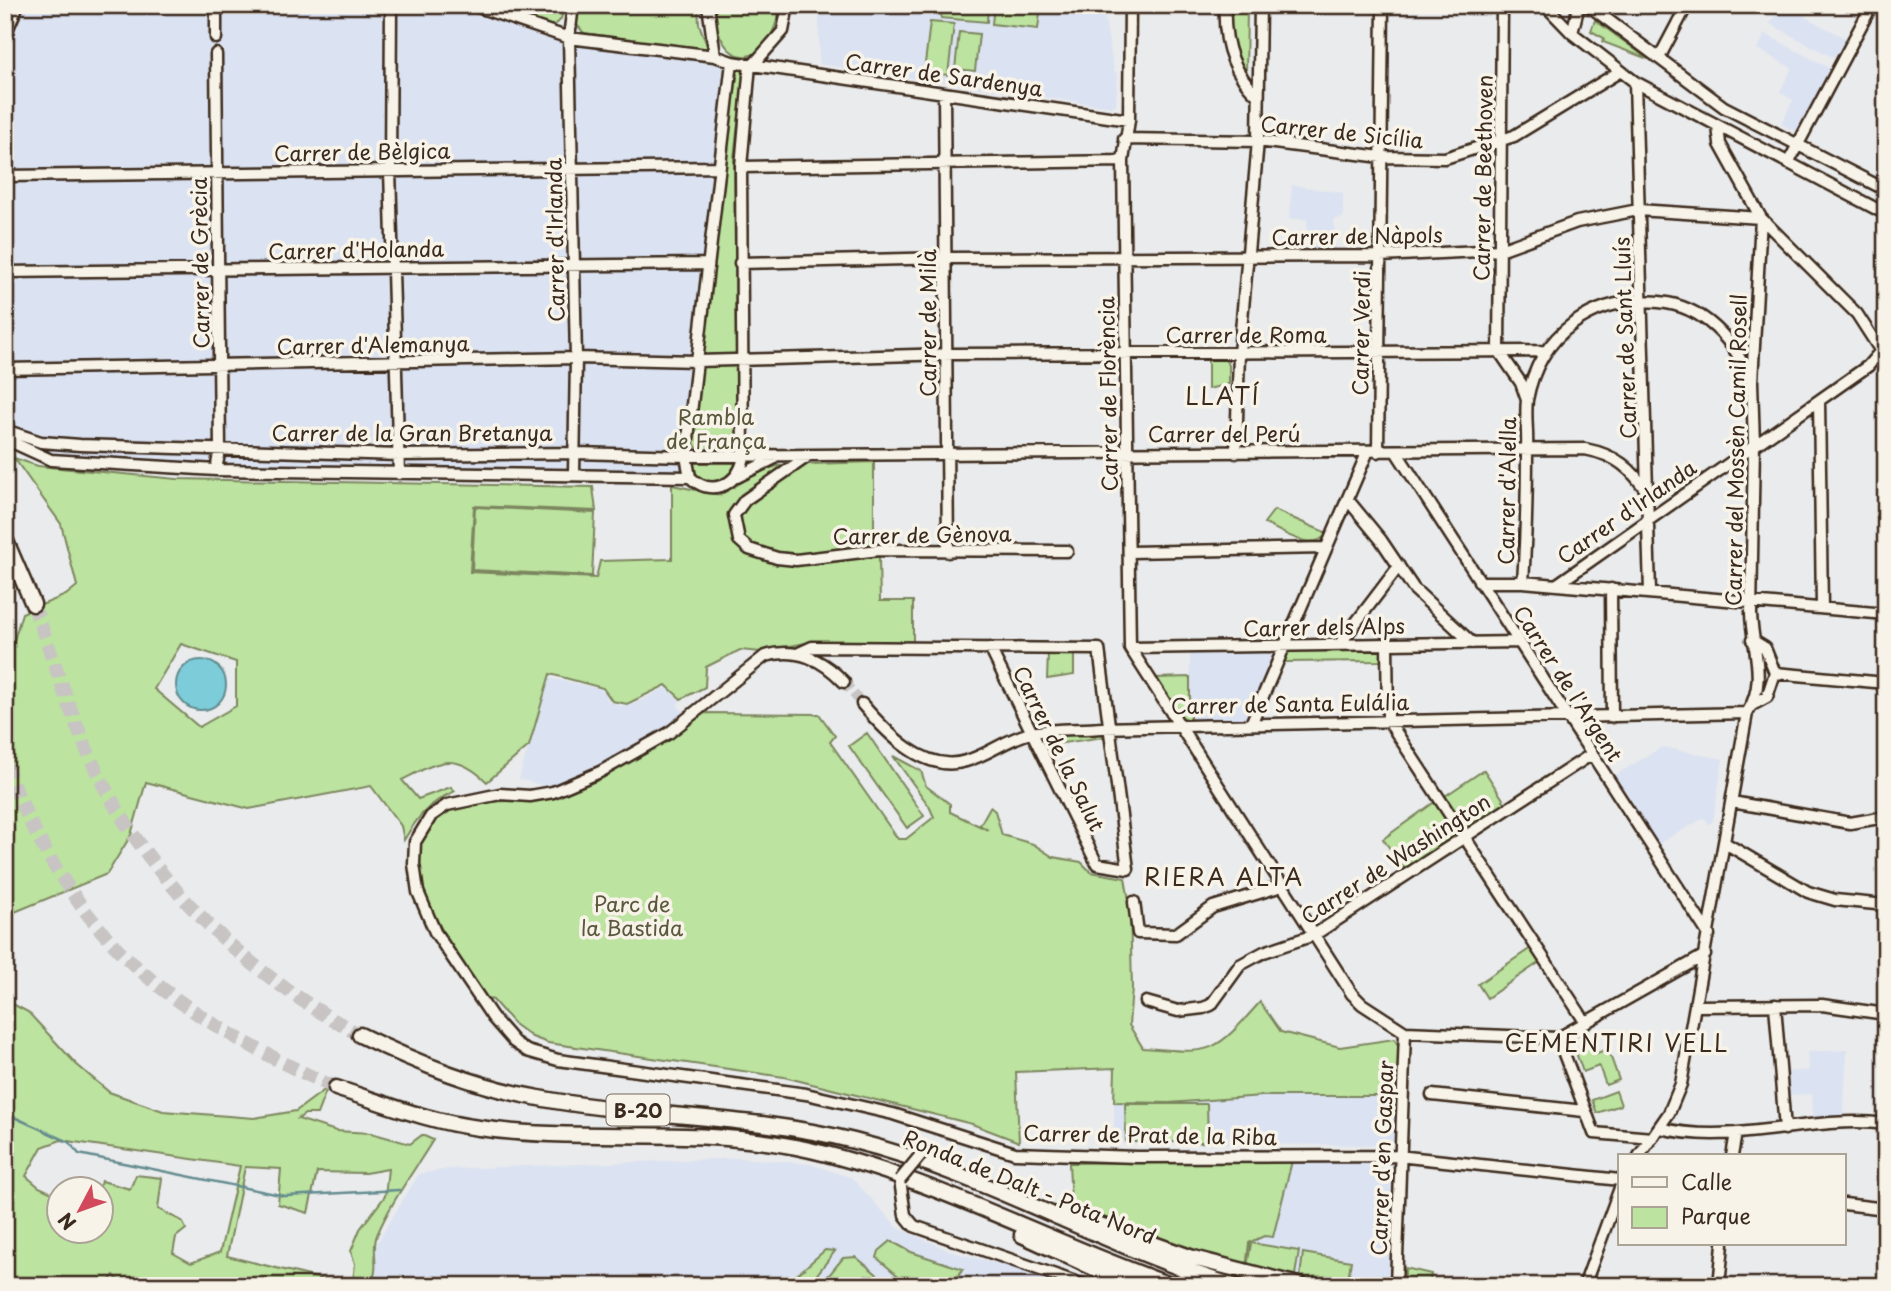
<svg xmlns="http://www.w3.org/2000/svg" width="1891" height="1291" font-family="'Playpen Sans',sans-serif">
<rect width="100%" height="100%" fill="#eaebec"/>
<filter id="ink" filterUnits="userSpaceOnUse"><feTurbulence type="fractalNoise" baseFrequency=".0143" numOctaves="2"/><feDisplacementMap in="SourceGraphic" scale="14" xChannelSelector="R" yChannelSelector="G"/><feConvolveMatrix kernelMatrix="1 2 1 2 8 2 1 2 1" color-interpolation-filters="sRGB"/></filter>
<g filter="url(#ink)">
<path fill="#dbe2f1" d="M5,5H456L555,40L730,66L685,476L403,474L59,458L11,440L5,436Z
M819,5H1097L1104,13L1114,72L1118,73L1116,104L1111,107L819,64Z
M1786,5H1811L1805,17L1847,39L1836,59L1770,24L1779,8L1783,10Z
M1765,34L1831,69L1799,129L1794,131L1781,124L1793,100L1780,92L1792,68L1757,49Z
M1292,185L1343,193V218L1334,219L1335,250H1308L1307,219H1289Z
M1275,652L1246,719L1190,720V653Z
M549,678L603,689L608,701L622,706L638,702L667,687L680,701L677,705L686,714L605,763L548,787L519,779Z
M1662,747L1723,759L1713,821L1709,824L1704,818L1658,844L1614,776Z
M1847,1050L1843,1116L1814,1121L1812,1094L1789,1095L1787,1072L1809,1070L1807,1052Z
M1262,1096H1397L1395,1140L1389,1145L1114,1144V1102L1169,1103Z
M742,1158L810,1164L852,1178L898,1228L955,1253L1088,1286H366L367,1259L419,1174L448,1169Z
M1386,1160L1392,1166L1390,1276L1386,1285L1342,1286L1246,1269L1248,1243L1264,1236L1273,1237L1292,1161Z"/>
<path fill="#bce39f" stroke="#7c865e" stroke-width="2" fill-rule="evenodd" d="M485,5H564C562,17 562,24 549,26Z
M578,5H698L699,24L709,51L584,33L576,24Z
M713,5H780V6C771,69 719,77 713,5Z
M943,5H988L987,22L941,18Z
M994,5H1041L1038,29L992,24Z
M1228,5H1247L1246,78L1231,48Z
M1595,20L1648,59L1603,42L1604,38L1591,31Z
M930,22L954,24L948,75L924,72Z
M959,32L979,34L975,71L955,69Z
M741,69L744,73L734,158L737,439L735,447L729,450L700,451L692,442L735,72Z
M1208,360H1225L1229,365V384L1208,389Z
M14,458L38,466L177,479L593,487L596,511L474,506L470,572L596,578L600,561L672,559V485L720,495L761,471L781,465L874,462V550L879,558L880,601H913V642H810L761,652L740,650L706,667L705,687L681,699L666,685L627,704L612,701L603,688L550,674L529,746L487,782C454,750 438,762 402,780L418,799L451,787L455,791C429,803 418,816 404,840L401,826L371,786L249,809L146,782L131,835L107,874L5,916V642L12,647L22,613L66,595L77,586L61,524ZM181,644L236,662V706L199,727L154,689Z
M691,463H736L729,478L714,484L698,477Z
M475,507L595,513L592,576L472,570Z
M1274,510L1327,533C1314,554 1281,531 1264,523Z
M1381,650V661L1282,662L1287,651Z
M1048,653H1074V675L1047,679Z
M1190,677V720H1189L1178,715L1155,678Z
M703,713L819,714L835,736L830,742L898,839H906L934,817L929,806L893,756L921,771L926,786L950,804V812L988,830L980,825L990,807L995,811L1002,835L1033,844L1053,857L1081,862L1091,872L1125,878L1130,906L1132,988L1129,1025L1143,1048C1214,1054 1213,1055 1260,1002L1281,1032L1340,1047L1394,1039L1400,1048L1397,1096H1262L1169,1103L1114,1102L1115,1068L1016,1072L1019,1142L972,1124L784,1077L548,1043L532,1037L514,1024L493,1000L486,998C459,959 371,841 449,810C483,796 520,805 554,797C567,794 581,784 593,778C632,759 667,739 703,713Z
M1102,732L1104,737L1043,746L1039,735Z
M867,733L924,816L907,828L849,746Z
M1484,770L1506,804L1467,829L1445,796Z
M1436,801L1458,836L1405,870L1383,839Z
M1531,948L1540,962L1487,998L1478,984Z
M5,1000L28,1012L76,1064L109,1092L163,1111L254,1118L296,1111L327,1088L317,1114H305L298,1119L336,1131L371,1133L410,1144L422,1135L433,1140C414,1171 391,1202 377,1235C370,1251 383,1273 367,1286H123L114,1275L105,1286H5ZM61,1140L240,1166L220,1252L191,1263L173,1253L176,1237L186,1229L182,1221L158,1209L162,1178L136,1175L130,1189L102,1181L97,1189L102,1190V1232H60L59,1196L39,1187L26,1176L42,1147ZM245,1167L281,1169L278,1204L308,1213L317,1172L365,1173L388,1169L385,1196L360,1229L351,1251L355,1264L353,1281L346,1285L227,1256Z
M1590,1044L1594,1054L1608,1049L1619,1080L1606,1085L1599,1066L1583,1072L1575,1050Z
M1616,1091L1621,1105L1597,1113L1592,1100Z
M1125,1104H1207L1208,1142H1126Z
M1292,1161L1273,1237L1264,1236L1249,1243L1246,1269L1084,1214L1071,1203L1069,1163Z
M891,1241L911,1252L963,1269L951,1286H910L877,1258L879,1251Z
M1251,1243L1299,1251L1295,1275L1247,1267Z
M825,1250L835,1251L808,1286H784Z
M1303,1253L1351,1261L1347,1285L1300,1277Z
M856,1257L891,1286H820L843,1258Z
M1405,1268L1431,1274L1429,1286H1410L1405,1280Z"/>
<path fill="#7dccda" stroke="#638b8f" stroke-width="2" d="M176 685a25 25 0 1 1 50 0a25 25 0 1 1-50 0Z"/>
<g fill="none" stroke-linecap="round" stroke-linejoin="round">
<path stroke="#638b8f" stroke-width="2.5" d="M5,1113L69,1142L79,1154L285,1196L399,1190"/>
<path stroke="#c7c4c3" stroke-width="10" stroke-dasharray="10 5" stroke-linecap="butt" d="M844,682L862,704"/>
<path stroke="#c7c4c3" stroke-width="14" stroke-dasharray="14 7" stroke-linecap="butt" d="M33,604C56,664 73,726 102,782C158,891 254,978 360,1035
M5,764C29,826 61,885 105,935C164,1003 255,1051 336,1088"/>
<defs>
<path id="minor" d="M216,5V38
M391,5L390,170L399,474
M472,5L569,38L715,56L732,62L1129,120
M573,5L569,38L576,358L574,474
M708,5L715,56
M1130,5L1129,120L1123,161L1130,648
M1225,5C1223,40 1232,72 1258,96
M1545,5L1572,33L1635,82L1886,214
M1588,5L1724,107L1886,190
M1572,33L1579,5
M5,35L18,5
M1659,58L1687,5
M732,62L686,456L690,477C710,497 736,486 743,461L741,167L750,64
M753,65L783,31L788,5
M1635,82L1650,592
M944,95L948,552
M1718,126L1720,144L1761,218L1857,314L1886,359
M1124,139L1258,141L1381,157L1445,158L1514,136L1619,72
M1788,163L1872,5
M741,167L1123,161
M5,176L719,167
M740,263L947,258L1380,256L1500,250L1577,222L1638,210L1761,218
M5,272L707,264
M1499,351L1502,5
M1499,351L1521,383L1527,400
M5,369L576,358L697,361L952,354L1546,351
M1819,401L1822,607
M5,430L41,442L80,445L399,455L576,453L686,456L1585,449C1616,455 1632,468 1649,495
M5,439L51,460L216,470L690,477
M1378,452L1383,5
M1236,453L1239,353L1258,141L1260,5
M1397,453L1709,935
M808,456L745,500L734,515L739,540L749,549L777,558L796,560L879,550L1067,551
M216,470L220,449L216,54
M737,477L773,459
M1348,500L1381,540L1414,589L1472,643
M1130,552L1325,548
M1479,582H1523L1886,614
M1523,582C1526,537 1527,492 1527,448C1528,432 1525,415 1527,400C1539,334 1594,295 1659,302C1704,306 1734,340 1751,381
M1556,585L1868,366L1886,345
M1611,589L1612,717
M1387,644L1388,720L1586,1023
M1339,645L1399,566
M1130,648L1352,994L1362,1004L1405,1032
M1130,648L1517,642
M799,653L812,647L1099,649L1128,869L1097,864L990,648
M1775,673L1886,683
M844,682C822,659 797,647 765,656L669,733L600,772L553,792L530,796L500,794L447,805L431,816L415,842L414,864L418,892L435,932L493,1018L514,1042L527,1051L558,1060L806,1094L893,1114L1015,1153L1137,1157L1398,1156L1620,1180
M862,704C886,732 924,774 966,761C988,755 1008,738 1031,733C1053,728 1079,730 1102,728L1747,713
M1752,705L1767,697L1775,673L1765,648L1752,640
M1251,724L1368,451
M1732,802L1850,823L1885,817L1886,823
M1725,843L1808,892L1835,900L1886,905
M1134,902L1138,933L1176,934L1213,907L1282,886
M1146,1002L1178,1011L1203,1008L1211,1005L1240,965L1264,952L1314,935L1592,754
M1775,1005L1785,1129
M1697,1006L1822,1005L1886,1014
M1405,1032L1558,1038L1705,955
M1558,1038L1594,1133L1652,1138
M1432,1095L1584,1111
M1660,1128C1735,1147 1811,1114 1886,1124
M1639,1156L1669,1113L1681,1084L1747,713C1768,681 1752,648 1751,614L1754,445L1752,382L1761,218
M1732,1156L1736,1133
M900,1180L905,1215L914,1226L1087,1286
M1844,1204L1886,1209
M1396,1286L1405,1032
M1584,1286L1620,1188
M1719,1286L1723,1244"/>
<path id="highway" d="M5,539L33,604
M360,1035C419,1064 479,1088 544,1099C647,1118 752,1115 854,1141C984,1173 1104,1247 1234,1286
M336,1088C383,1103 430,1122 479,1128C584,1143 691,1126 796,1147C928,1174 1046,1242 1173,1286
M1066,1213L1193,1258L1302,1286
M1022,1235L1133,1286"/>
</defs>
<use href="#minor" stroke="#3b2a1e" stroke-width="15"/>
<use href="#highway" stroke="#3b2a1e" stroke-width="19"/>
<use href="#minor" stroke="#f7f3e8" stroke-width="10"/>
<use href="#highway" stroke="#f7f3e8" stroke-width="14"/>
<defs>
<path id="minor-bridge" d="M900,1180L928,1146"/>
</defs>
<use href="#minor-bridge" stroke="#3b2a1e" stroke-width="15" stroke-linecap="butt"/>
<use href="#minor-bridge" stroke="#f7f3e8" stroke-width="10"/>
</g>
</g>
<g text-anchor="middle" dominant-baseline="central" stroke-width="7" stroke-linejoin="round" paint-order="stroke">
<rect fill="#f7f3e8" stroke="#73665b" stroke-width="2" x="606.5" y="1094.5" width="63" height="31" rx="5"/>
<g font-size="19" font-weight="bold" fill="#3b2a1e">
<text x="638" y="1110">B-20</text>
</g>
<g font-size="21" fill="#3b2a1e" stroke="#f7f3e8">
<text transform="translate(944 74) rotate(8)">Carrer de Sardenya</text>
<text transform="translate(1342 131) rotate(6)">Carrer de Sicília</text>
<text transform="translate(362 151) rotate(-1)">Carrer de Bèlgica</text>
<text transform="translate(1482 178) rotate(-89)">Carrer de Beethoven</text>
<text transform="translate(1357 235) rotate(-1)">Carrer de Nàpols</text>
<text transform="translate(554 240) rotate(-91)">Carrer d'Irlanda</text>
<text transform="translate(356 249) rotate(-1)">Carrer d'Holanda</text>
<text transform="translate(199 263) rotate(-91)">Carrer de Grècia</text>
<text transform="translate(927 323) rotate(-90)">Carrer de Milà</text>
<text transform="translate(1360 333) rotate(-89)">Carrer Verdi</text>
<text x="1246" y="334">Carrer de Roma</text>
<text transform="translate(1624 338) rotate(-92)">Carrer de Sant Lluís</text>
<text transform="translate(373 344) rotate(-1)">Carrer d'Alemanya</text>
<text transform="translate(1107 394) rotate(-91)">Carrer de Florència</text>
<text x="412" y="432">Carrer de la Gran Bretanya</text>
<text x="1224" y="433">Carrer del Perú</text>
<text transform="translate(1735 450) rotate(-89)">Carrer del Mossèn Camil Rosell</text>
<text transform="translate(1506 491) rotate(-89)">Carrer d'Alella</text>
<text transform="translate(1626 511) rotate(-35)">Carrer d'Irlanda</text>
<text transform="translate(922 534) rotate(-1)">Carrer de Gènova</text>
<text transform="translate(1324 626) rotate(-1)">Carrer dels Alps</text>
<text transform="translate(1569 683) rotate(57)">Carrer de l'Argent</text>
<text transform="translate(1290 703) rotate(-1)">Carrer de Santa Eulália</text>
<text transform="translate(1060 748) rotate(64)">Carrer de la Salut</text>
<text transform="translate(1395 858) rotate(-33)">Carrer de Washington</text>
<text transform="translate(1150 1134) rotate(1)">Carrer de Prat de la Riba</text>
<text transform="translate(1381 1158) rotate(-88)">Carrer d'en Gaspar</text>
<text transform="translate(1030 1186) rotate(22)">Ronda de Dalt - Pota Nord</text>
</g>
<g font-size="21" fill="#5b583e" stroke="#f7f3e8">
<text x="716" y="416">Rambla<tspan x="716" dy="24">de França</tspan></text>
<text x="632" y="903">Parc de<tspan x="632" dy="24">la Bastida</tspan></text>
</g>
<g font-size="23" letter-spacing="2" fill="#3b2a1e" stroke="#f7f3e8">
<text x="1223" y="395">LLATÍ</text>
<text x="1224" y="876">RIERA ALTA</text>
<text x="1617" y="1042">CEMENTIRI VELL</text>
</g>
</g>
<rect width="1891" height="1291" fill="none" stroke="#f7f3e8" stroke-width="28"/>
<rect x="14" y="14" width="1863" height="1263" fill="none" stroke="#3b2a1e" stroke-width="2.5" filter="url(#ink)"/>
<rect x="1618" y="1154" width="228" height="91" fill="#f7f3e8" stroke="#aca397" stroke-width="2"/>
<rect x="1632" y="1177" width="35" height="10" fill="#f7f3e8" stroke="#aca397" stroke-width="2"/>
<text x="1681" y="1190" font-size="21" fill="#3b2a1e">Calle</text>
<rect x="1632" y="1207" width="35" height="21" fill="#bce39f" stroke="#aca397" stroke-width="2"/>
<text x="1681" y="1224" font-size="21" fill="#3b2a1e">Parque</text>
<g transform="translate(80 1210) rotate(229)"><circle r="33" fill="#f7f3e8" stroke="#aca397" stroke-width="2"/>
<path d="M0-5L12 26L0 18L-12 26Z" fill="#d1495b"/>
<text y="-10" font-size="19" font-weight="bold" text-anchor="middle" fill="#3b2a1e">N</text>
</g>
</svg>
